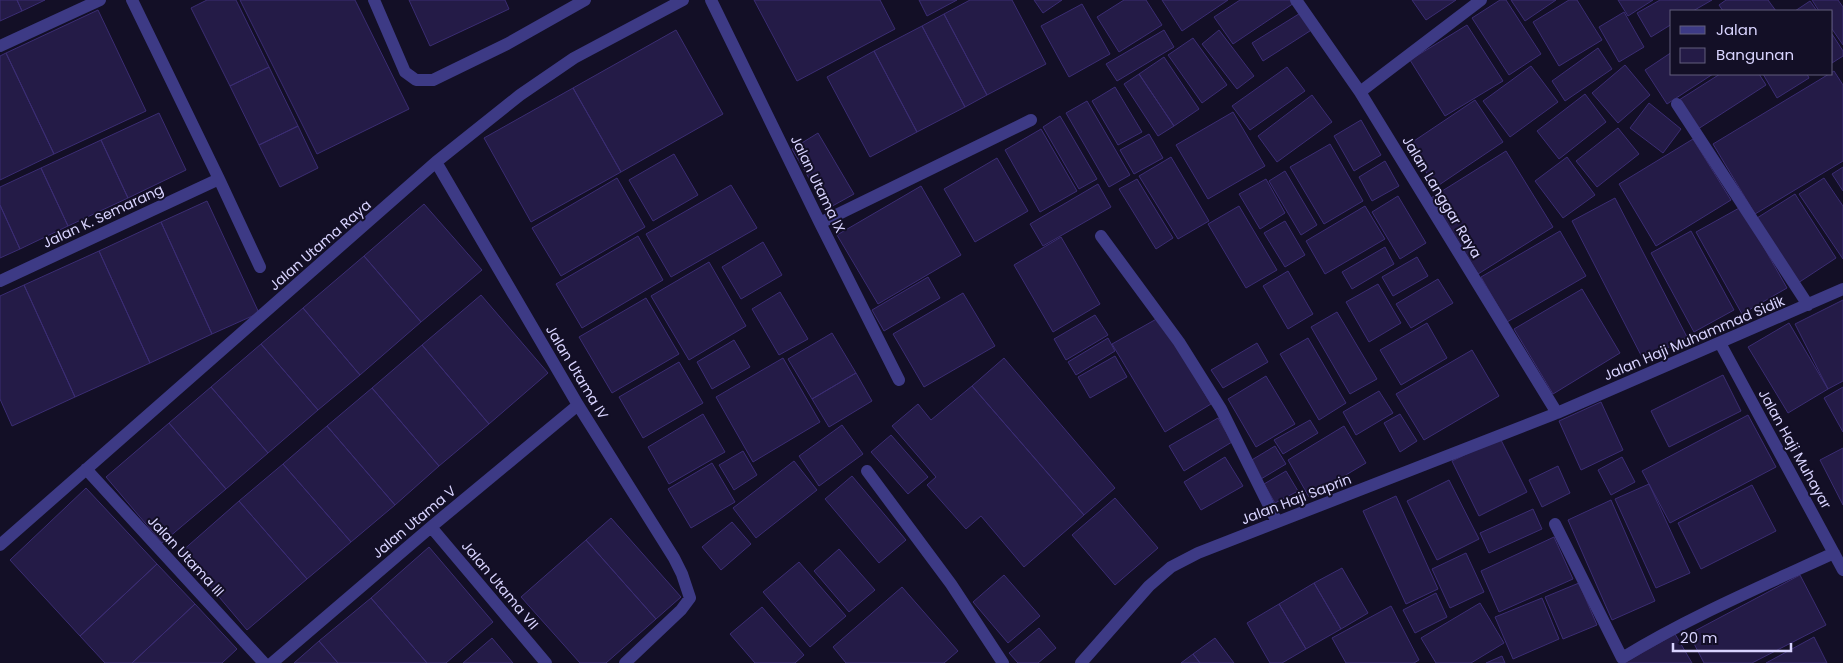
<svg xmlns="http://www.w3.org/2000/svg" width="1843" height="663" font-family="Poppins,sans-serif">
<rect width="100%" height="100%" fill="#130f26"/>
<path fill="#241b47" stroke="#3b2d73" d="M0,0H17L22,11L0,21Z
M17,0H45L22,11Z
M207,0H236L269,67L230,86L191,8Z
M240,0H355L409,109L317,154Z
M409,0H505L509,9L430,46Z
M754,0H880L895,29L797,81Z
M919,0H957L927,16Z
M970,0H1012L1046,64L987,95L944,14Z
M1034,0H1062L1043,13Z
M1124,0H1146L1162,25L1119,52L1097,17Z
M1162,0H1228L1182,31Z
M1240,0H1292L1294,3L1233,44L1214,17Z
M1412,0H1456L1426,20Z
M1500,0H1506L1541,54L1509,75L1472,18Z
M1511,0H1556L1525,21Z
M1569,0H1577L1602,40L1559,66L1533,22Z
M1618,0H1653L1628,16Z
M1660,0H1712L1693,11H1672V24L1651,37L1637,13Z
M1726,0H1768L1776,11H1723L1719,5Z
M1812,0H1838L1843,7V45L1832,29V11H1819Z
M1810,1L1817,11H1795Z
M1082,4L1110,54L1069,77L1041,26Z
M98,10L146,111L54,154L6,53Z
M1302,12L1313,29L1263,61L1252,43Z
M1624,12L1644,47L1619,62L1599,27Z
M944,14L987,95L965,107L922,26Z
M1467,25L1503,81L1445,116L1410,60Z
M922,26L965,107L917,132L874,51Z
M676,30L723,114L621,172L573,88Z
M1164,30L1174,47L1117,81L1106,64Z
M1219,30L1254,76L1237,89L1202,44Z
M1832,34L1843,51V56L1832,63Z
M1193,38L1227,85L1202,103L1168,55Z
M1598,48L1612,69L1565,101L1552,81Z
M874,51L917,132L870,157L827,77Z
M1672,52V74H1713L1667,104L1645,70Z
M6,53L54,154L0,180V56Z
M1164,57L1199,109L1174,126L1139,74Z
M1625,65L1650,95L1618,123L1592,93Z
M1531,66L1558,102L1510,137L1483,101Z
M269,67L298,126L259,145L230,86Z
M1287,67L1305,91L1250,130L1232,106Z
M1834,71L1843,85V161L1755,214L1713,144Z
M1139,74L1174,126L1158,136L1124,84Z
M1720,74H1759L1766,85L1698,129L1679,100Z
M1763,74H1807L1809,78L1777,98Z
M1115,87L1142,132L1118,145L1092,101Z
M573,88L621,172L531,222L484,138Z
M1585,94L1606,122L1559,159L1537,131Z
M1312,95L1332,122L1277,162L1258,136Z
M1475,100L1503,142L1436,187L1408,145Z
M1087,101L1130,175L1109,187L1066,113Z
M1649,103L1681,129L1663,153L1630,128Z
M1233,112L1265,166L1208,199L1176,145Z
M159,113L186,170L128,198L101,140Z
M1060,116L1097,179L1079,189L1043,127Z
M1361,120L1381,155L1354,171L1334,136Z
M298,126L318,168L280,187L259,145Z
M1618,128L1639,154L1597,187L1576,161Z
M1041,129L1077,191L1040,212L1005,150Z
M818,133L854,194L827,209L792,149Z
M1149,134L1163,158L1134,174L1120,150Z
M1693,139L1731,200L1656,246L1619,184Z
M101,140L128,198L68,226L41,168Z
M1330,144L1363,201L1324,224L1290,167Z
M1506,151L1553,227L1478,274L1431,198Z
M674,154L698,195L653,221L629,180Z
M1171,157L1209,221L1178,239L1139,176Z
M1567,157L1595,195L1563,218L1535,181Z
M997,158L1028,211L975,242L944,189Z
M1385,161L1399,186L1372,201L1359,177Z
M1843,167V191L1832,174Z
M41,168L68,226L20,249L0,205V187Z
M1285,171L1317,225L1301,235L1269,181Z
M617,178L645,227L561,276L532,228Z
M1824,178L1843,206V259L1799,194Z
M1137,179L1173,238L1156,249L1119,189Z
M1266,179L1285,213L1260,229L1239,194Z
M1098,184L1111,207L1043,246L1030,224Z
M731,185L757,228L671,277L646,234Z
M921,186L961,255L878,304L837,235Z
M1795,194L1836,258L1798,283L1757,218Z
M1398,196L1426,243L1400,259L1372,212Z
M1615,198L1687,337L1644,361L1572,221Z
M207,201L259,313L212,334L161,222Z
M424,204L482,270L421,322L364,256Z
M0,205L20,249L0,258Z
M1239,206L1277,270L1246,288L1208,224Z
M1365,206L1385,239L1325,274L1306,241Z
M1741,207L1787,288L1742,314L1696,232Z
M1285,221L1305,255L1285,267L1264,233Z
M161,222L212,334L150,363L99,251Z
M1560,231L1586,276L1507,322L1481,277Z
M1691,231L1734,310L1694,332L1651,253Z
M638,236L663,280L582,328L556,284Z
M1061,237L1100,304L1053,332L1014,265Z
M763,242L782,275L741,299L722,267Z
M1385,247L1394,264L1352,289L1342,272Z
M99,251L150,363L75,397L24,285Z
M364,256L421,322L360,375L303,308Z
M1417,257L1428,276L1393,296L1382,277Z
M709,262L746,326L689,360L651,296Z
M1288,271L1313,314L1288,329L1263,286Z
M928,277L940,298L884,331L872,310Z
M1438,279L1453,303L1411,328L1396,304Z
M1378,284L1401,323L1369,342L1346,302Z
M24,285L75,397L12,426L0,399V296Z
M1582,289L1620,353L1553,394L1514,329Z
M780,292L808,339L779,355L752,309Z
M963,293L995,346L924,387L893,334Z
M481,295L548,373L489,424L422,345Z
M646,298L679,354L612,393L579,337Z
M1843,300V381L1828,389L1795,324Z
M303,308L360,375L318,410L261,344Z
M1337,312L1377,379L1350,394L1311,327Z
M1095,315L1108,335L1066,360L1054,339Z
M1160,317L1211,404L1165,432L1112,344Z
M1427,323L1447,358L1401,385L1380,350Z
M1789,323L1828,389L1788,413L1748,347Z
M832,333L856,373L812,399L788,359Z
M1108,338L1115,351L1076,375L1068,362Z
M1308,338L1346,403L1319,420L1280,354Z
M734,340L750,367L712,389L697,362Z
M1257,343L1268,362L1223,388L1211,370Z
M261,344L318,410L268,453L211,387Z
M422,345L489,424L439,466L372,388Z
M1472,350L1499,396L1424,440L1396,394Z
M1115,356L1127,377L1090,398L1078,377Z
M783,358L820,422L753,462L716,397Z
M1004,358L1115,488L1084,515L972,386Z
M679,362L703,403L643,438L619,397Z
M856,373L872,401L829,427L812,399Z
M1723,375L1741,411L1669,447L1651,411Z
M1266,376L1295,424L1256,447L1228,399Z
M972,386L1084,515L1024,567L981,516L966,529L927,485L936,477L892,426L918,404L931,420Z
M211,387L268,453L226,489L169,423Z
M1843,387V432L1824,398Z
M372,388L439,466L395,505L327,426Z
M1379,391L1393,413L1356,435L1343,412Z
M1601,402L1623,450L1581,470L1559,421Z
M703,414L725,452L669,484L648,447Z
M1400,414L1417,441L1400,452L1384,423Z
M1748,415L1776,467L1670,523L1642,471Z
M1218,418L1232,442L1184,471L1169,446Z
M1310,420L1318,433L1283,454L1274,440Z
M169,423L226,489L162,543L106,477Z
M842,425L863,454L819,486L799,456Z
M327,426L395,505L351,542L283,464Z
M1344,426L1366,463L1309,497L1288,460Z
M891,435L928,477L908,494L871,452Z
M1500,438L1527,492L1479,516L1452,461Z
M1275,446L1286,464L1261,479L1250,461Z
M1843,448V505L1820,460Z
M743,451L757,475L734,490L719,465Z
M1225,457L1243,486L1201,510L1184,482Z
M1622,457L1635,482L1611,495L1598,470Z
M794,461L817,490L756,538L733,508Z
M712,463L735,502L691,528L668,489Z
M283,464L351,542L307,579L239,501Z
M1558,466L1570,493L1542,507L1529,480Z
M1286,471L1298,491L1275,503L1264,484Z
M852,476L906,540L879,563L825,499Z
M1449,480L1479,539L1437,560L1407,501Z
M1649,484L1690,573L1656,588L1615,499Z
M1752,485L1776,531L1701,569L1678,523Z
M86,488L157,564L80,636L10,560Z
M1396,496L1438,589L1406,604L1363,511Z
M1115,498L1158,548L1115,585L1072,535Z
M1611,500L1655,601L1612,620L1568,520Z
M239,501L307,579L247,630L181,552Z
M1533,509L1542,529L1489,553L1480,533Z
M611,518L681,597L656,619L586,540Z
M732,522L751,544L721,570L702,547Z
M1554,537L1573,579L1499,612L1481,571Z
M586,540L656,619L606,663H580L521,597Z
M429,547L493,622L446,663H427L371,598Z
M839,549L875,590L849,612L814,571Z
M1466,553L1484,592L1450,608L1432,569Z
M799,562L846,616L810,647L763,592Z
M157,564L195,604L132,663H105L80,636Z
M1342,568L1368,613L1341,629L1314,583Z
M1004,575L1040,616L1008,643L973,602Z
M1800,575L1826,625L1752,663H1704L1689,634Z
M1314,583L1341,629L1306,649L1279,604Z
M1579,583L1597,625L1563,639L1545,597Z
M902,587L958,651L944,663H846L833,647Z
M1436,593L1447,617L1415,633L1403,610Z
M371,598L427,663H338L319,641Z
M1542,598L1559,639L1513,659L1495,617Z
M1480,603L1504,643L1471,663H1436L1421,638Z
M195,604L237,649L222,663H132Z
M1279,604L1306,649L1282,663H1270L1247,623Z
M1391,606L1419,660L1414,663H1346L1332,638Z
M762,607L804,655L795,663H755L730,634Z
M1039,628L1056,648L1038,663H1018L1009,653Z
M1675,634L1692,663H1624Z
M1814,637L1827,663H1766Z
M492,638L513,663H463Z
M1215,638L1234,663H1200L1193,654Z
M319,641L338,663H294Z
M1193,654L1200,663H1181Z
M1502,656L1505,663H1486Z"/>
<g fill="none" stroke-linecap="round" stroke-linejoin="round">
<path stroke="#3d3a85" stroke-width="12" d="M132,0L219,179L260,267
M374,0L405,72L416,80H433L507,44L585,0
M711,0L820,223L899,380
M1296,0L1360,92L1557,413
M0,46L100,0
M1360,92L1481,0
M1677,104L1808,305
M436,162L578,405L674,558L682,574L690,598L681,610L625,663
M820,223L1031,120
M1101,236L1179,342L1221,409L1277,522
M0,281L219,179
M1720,343L1843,570
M86,469L264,663
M867,471L951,584L1003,663
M1555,524L1622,658C1689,617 1762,586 1834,553
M431,527L546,663
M0,545L436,162L520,95L574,58L683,0
M272,663L431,527L578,405
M1081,663L1149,586L1171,567L1198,553L1557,413L1843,289"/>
</g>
<g text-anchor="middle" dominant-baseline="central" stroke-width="4" stroke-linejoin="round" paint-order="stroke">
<g font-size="14" fill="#d9d4ff" stroke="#130f26">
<text transform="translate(818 184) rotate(64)">Jalan Utama IX</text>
<text transform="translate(1442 197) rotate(59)">Jalan Langgar Raya</text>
<text transform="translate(103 216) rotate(-25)">Jalan K. Semarang</text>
<text transform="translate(320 245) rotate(-41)">Jalan Utama Raya</text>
<text transform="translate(1694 338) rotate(-23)">Jalan Haji Muhammad Sidik</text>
<text transform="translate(577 372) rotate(59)">Jalan Utama IV</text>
<text transform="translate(1795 449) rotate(61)">Jalan Haji Muhayar</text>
<text transform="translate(1296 499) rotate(-21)">Jalan Haji Saprin</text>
<text transform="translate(414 522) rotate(-40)">Jalan Utama V</text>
<text transform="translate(186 556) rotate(47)">Jalan Utama III</text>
<text transform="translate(500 585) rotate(50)">Jalan Utama VII</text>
</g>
</g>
<rect x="1670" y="10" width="162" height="65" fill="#130f26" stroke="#625e7d"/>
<rect x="1680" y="26" width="25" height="8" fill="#3d3a85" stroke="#625e7d"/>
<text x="1716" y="35" font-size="15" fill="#d9d4ff">Jalan</text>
<rect x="1680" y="48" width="25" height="15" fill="#241b47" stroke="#625e7d"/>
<text x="1716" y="60" font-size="15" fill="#d9d4ff">Bangunan</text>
<path d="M1673 643v8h118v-8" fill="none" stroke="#d9d4ff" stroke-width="2.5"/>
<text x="1680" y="643" font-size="15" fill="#d9d4ff" stroke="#130f26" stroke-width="4" paint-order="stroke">20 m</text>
</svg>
